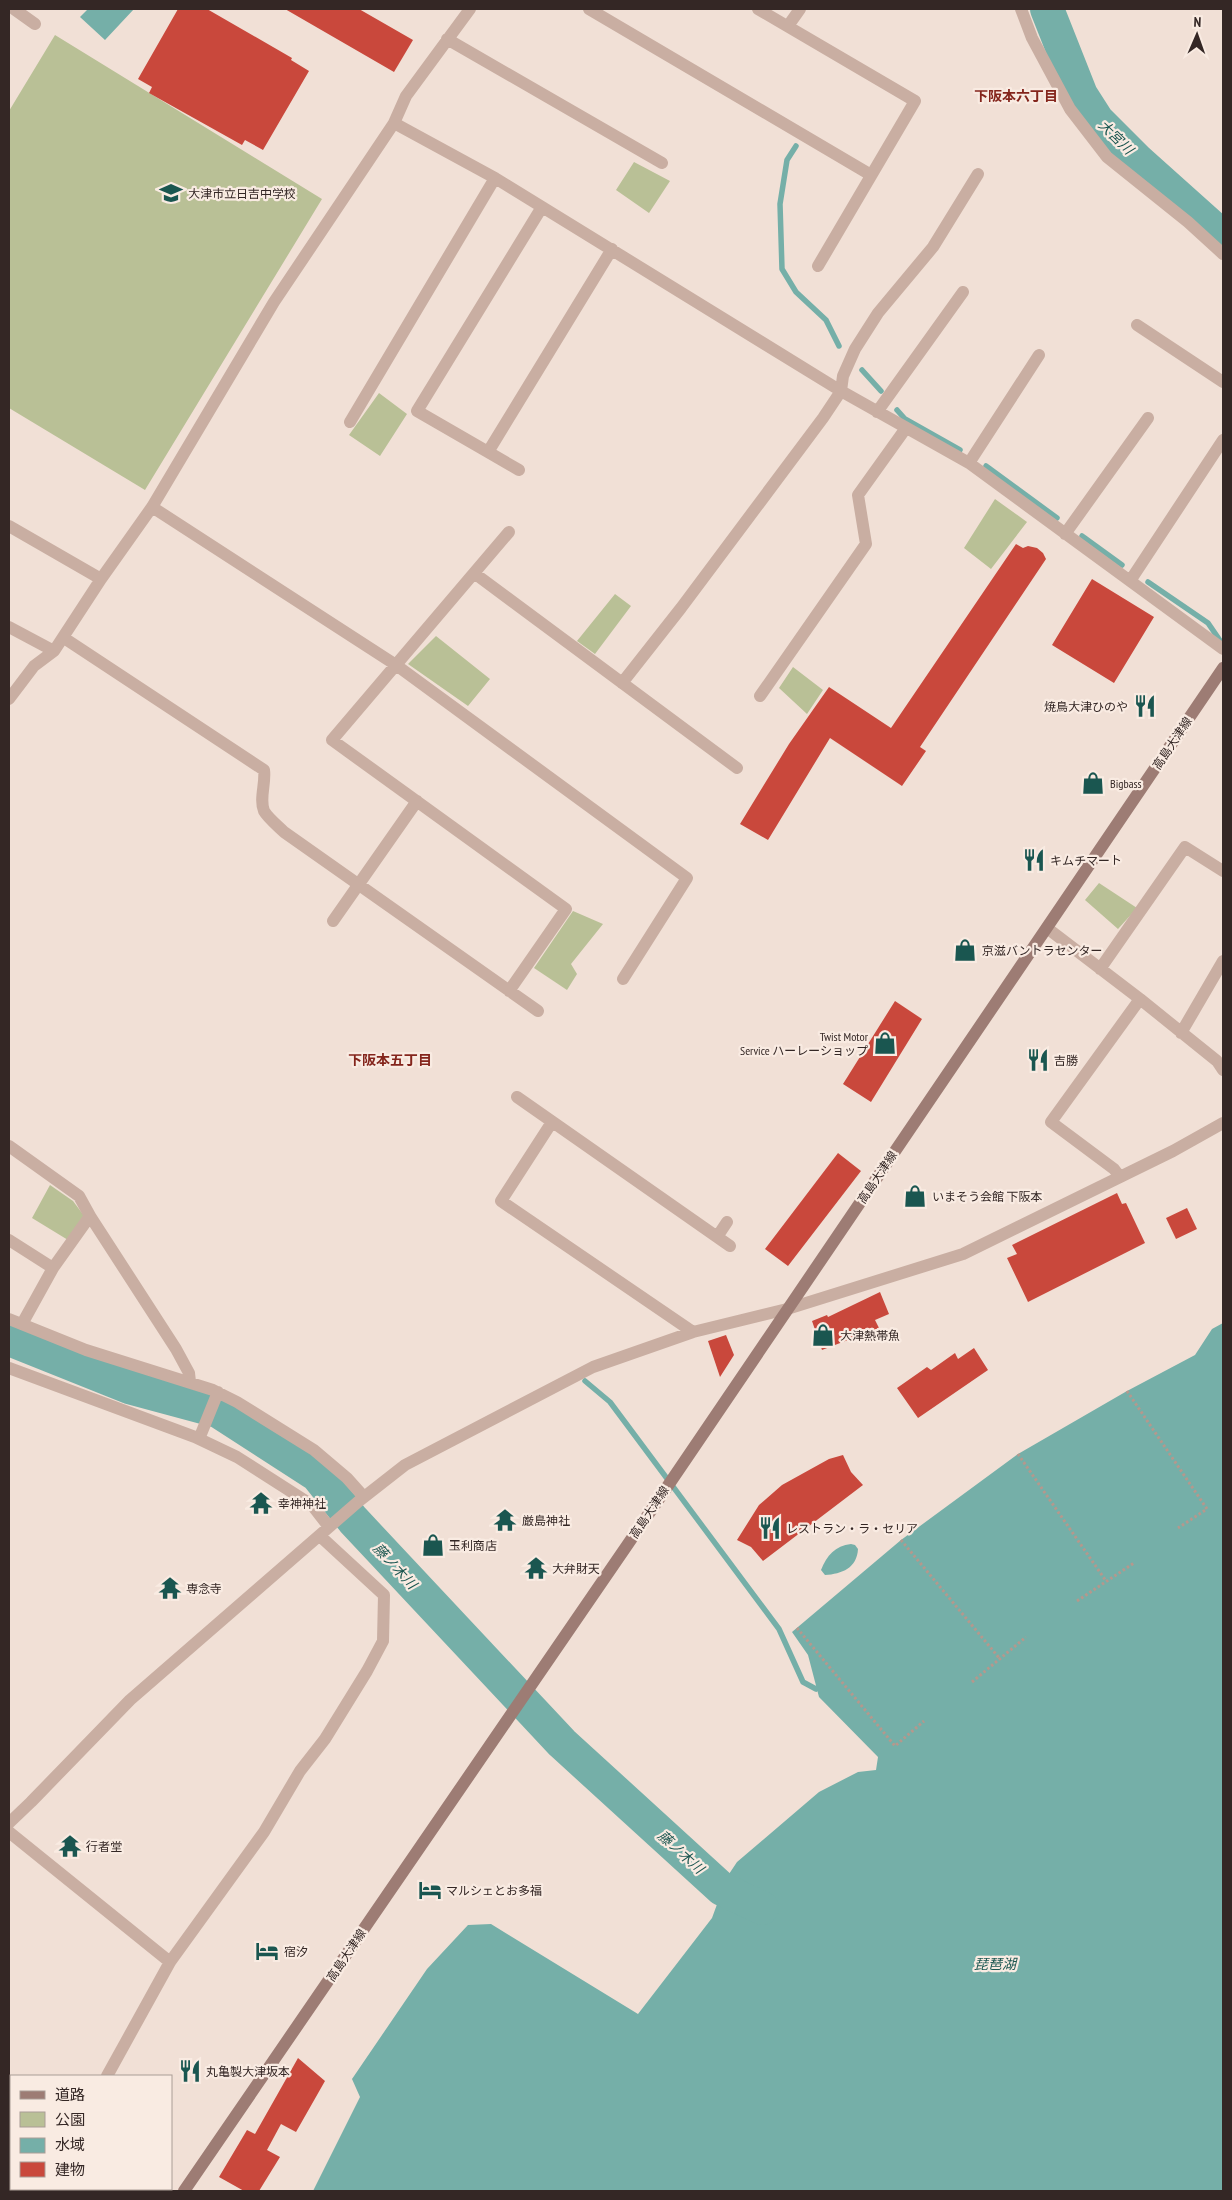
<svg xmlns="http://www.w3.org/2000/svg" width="1232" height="2200" font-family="'PT Sans Narrow','Noto Sans JP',sans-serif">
<rect width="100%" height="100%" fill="#f1e0d6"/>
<path fill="#b9c096" d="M55,35L322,199L145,490L9,408V111Z
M634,162L670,181L649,213L616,190Z
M379,393L407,414L380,456L349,435Z
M995,499L1027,522L991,569L964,548Z
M615,594L631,606L595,654L577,641Z
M436,636L490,679L468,706L408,664Z
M793,667L823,690L807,714L779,688Z
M1099,883L1137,908L1118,929L1085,900Z
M573,911L603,924L571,964L577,974L567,990L534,968Z
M50,1185L73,1201L85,1217L68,1240L32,1218Z"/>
<path fill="#75afa8" d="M88,9H134L105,40L80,17Z
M1223,1323V2191H313L360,2097L352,2079L427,1969L468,1925L491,1924L638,2014L712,1918L727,1877L737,1862L819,1792L858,1772L876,1770L878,1757L819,1697L808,1655L792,1632L901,1540L1018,1454L1127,1391L1195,1355L1212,1329Z
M851,1544L855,1545L858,1549C857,1568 842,1574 825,1575L821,1570C827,1555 835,1546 851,1544Z"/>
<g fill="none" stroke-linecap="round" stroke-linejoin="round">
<path stroke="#75afa8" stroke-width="5.5" d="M796,146L787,160L780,204L782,269L796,292L826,320L839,346
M862,370L881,391
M897,410L905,419L960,450
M986,466L1057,518
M1082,536L1122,565
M1148,582L1208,623L1221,642
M585,1381L610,1402L779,1629L803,1682L816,1689"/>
<path stroke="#75afa8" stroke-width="34" d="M1047,9L1081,95L1097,120L1138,161L1223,237
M9,1339L129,1387L218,1411L317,1475L353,1520L562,1743L722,1889L762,1908"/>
</g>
<path fill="#c9483c" d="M178,9H207L292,58L291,60L309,71L263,150L245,140L242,145L149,93L152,87L138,79Z
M285,9H359L413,40L394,72Z
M1016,544L1023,548L1028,546L1037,548L1043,553L1046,559L920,747L926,751L902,786L830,738L768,840L740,824L789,744L829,687L891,728Z
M1092,579L1154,617L1114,683L1052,645Z
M895,1001L922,1019L871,1102L843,1084Z
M838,1153L861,1171L788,1266L765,1249Z
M1117,1193L1122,1204L1126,1203L1145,1243L1028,1302L1007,1258L1017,1254L1012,1245Z
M1187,1208L1197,1229L1176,1239L1166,1218Z
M880,1292L889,1314L875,1320L879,1328L822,1350L812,1321L827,1315L828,1317Z
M726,1335L734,1355L720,1377L708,1341Z
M974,1348L988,1370L918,1418L897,1388L927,1367L931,1370L955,1353L958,1359Z
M843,1455L851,1472L863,1485L763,1561L751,1547L737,1540L759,1505L782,1485L829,1459Z
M298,2058L325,2081L296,2132L281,2124L267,2150L280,2157L259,2191H244L219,2177L247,2130L255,2134Z"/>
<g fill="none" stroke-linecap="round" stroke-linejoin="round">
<path stroke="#b5988d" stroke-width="3" stroke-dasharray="2.5 2.5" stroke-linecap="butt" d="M1127,1391L1207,1509L1178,1528
M1018,1454L1106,1581
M901,1540L1000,1659
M1077,1601L1134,1563
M797,1628L895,1746L924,1721
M972,1682L1026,1637"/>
<path stroke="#c9aea2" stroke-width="12" d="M14,9L35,24
M589,9L871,175
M758,9L915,101L818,266
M1021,9L1032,38L1070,109L1107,157L1188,222L1223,254
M788,26L800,9
M447,39L662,163
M394,123L495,178L841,391L969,463L1223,649
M1137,325L1223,382
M877,412L963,292
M350,422L495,178
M488,452L417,411L542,207
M969,463L1039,355
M519,470L488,452L612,249
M152,507L396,665L687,878L623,979
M9,526L101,579
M509,532L332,740L566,909L509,991
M1065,534L1148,418
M474,573L737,768
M1130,581L1223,440
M9,627L54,651
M64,638L264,770C266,783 259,799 264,811C268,818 278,826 284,832L538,1011
M622,683L681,608L823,418L841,391L843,376L855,349L878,313L933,247L978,174
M760,696L866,544L858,495L906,428
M9,699L34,666L54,651L101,579L152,507L274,302L394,123L406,96L470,9
M333,921L417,801
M1047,928L1140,999L1217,1061L1223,1070
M1100,969L1185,847L1223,871
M1181,1033L1223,961
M517,1097L730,1246
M552,1122L501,1201L693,1332
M9,1146L79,1196L90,1216
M1120,1177L1114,1169L1051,1122L1140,999
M717,1237L727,1222
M9,1240L53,1268L22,1324
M53,1268L90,1216L176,1349L189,1373L190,1382
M9,1319L86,1350L213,1390L237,1402L314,1450L347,1478L364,1497
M9,1368L195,1437L237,1457L312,1505L329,1527
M199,1439L218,1392
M9,1823L31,1802L130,1700L359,1501L405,1465L593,1367L693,1332L787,1309L963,1254L1173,1151L1223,1123
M9,1832L170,1962
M107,2076L170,1962L264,1832L300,1771L325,1739L367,1671L383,1641L384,1595L320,1536
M43,2191L45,2189"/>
<path stroke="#9d7c74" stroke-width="12" d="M184,2191L663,1493L1223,668"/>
</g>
<defs>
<symbol id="school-bare" viewBox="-9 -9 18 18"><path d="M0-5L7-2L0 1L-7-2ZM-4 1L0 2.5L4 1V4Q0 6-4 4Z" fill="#1a5650" stroke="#f9ebe2" stroke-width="2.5" paint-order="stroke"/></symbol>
<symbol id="restaurant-bare" viewBox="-9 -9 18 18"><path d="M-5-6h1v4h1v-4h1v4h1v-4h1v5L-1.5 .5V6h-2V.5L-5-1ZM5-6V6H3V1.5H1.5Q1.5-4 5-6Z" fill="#1a5650" stroke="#f9ebe2" stroke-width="2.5" paint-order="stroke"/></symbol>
<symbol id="shop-bare" viewBox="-9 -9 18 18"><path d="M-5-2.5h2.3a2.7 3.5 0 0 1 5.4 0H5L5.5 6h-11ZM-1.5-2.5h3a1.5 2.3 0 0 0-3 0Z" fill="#1a5650" stroke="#f9ebe2" stroke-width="2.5" paint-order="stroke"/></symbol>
<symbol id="temple-bare" viewBox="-9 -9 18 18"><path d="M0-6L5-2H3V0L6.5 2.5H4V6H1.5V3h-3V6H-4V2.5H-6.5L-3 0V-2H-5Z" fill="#1a5650" stroke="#f9ebe2" stroke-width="2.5" paint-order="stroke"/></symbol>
<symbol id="hotel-bare" viewBox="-9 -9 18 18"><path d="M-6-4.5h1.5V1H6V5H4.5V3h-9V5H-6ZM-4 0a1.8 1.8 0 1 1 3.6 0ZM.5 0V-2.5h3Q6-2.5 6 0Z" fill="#1a5650" stroke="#f9ebe2" stroke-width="2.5" paint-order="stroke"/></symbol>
</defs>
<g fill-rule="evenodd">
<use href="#school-bare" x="155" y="177" width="32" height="32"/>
<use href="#restaurant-bare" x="1129" y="690" width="32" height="32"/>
<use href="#shop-bare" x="1077" y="767" width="32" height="32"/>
<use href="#restaurant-bare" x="1018" y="844" width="32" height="32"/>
<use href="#shop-bare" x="949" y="934" width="32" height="32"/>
<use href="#shop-bare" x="869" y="1027" width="32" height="32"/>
<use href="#restaurant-bare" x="1022" y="1044" width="32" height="32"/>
<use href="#shop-bare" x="899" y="1180" width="32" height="32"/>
<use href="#shop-bare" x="807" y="1319" width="32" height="32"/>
<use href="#temple-bare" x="245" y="1487" width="32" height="32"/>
<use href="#temple-bare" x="489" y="1504" width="32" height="32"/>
<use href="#restaurant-bare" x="754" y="1512" width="32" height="32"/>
<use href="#shop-bare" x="417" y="1529" width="32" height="32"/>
<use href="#temple-bare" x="520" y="1552" width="32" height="32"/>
<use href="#temple-bare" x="154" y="1572" width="32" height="32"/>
<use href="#temple-bare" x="54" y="1830" width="32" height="32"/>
<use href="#hotel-bare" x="414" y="1874" width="32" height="32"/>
<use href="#hotel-bare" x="251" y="1935" width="32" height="32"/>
<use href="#restaurant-bare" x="174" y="2055" width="32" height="32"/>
</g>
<g text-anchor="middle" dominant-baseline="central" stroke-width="4.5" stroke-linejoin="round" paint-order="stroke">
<g font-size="12" fill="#342725" stroke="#f9ebe2" text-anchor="start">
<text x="188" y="193">大津市立日吉中学校</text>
<text x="1128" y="706" text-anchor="end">焼鳥大津ひのや</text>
<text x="1110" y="783">Bigbass</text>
<text x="1050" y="860">キムチマート</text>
<text x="982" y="950">京滋バントラセンター</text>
<text x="868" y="1036" text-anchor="end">Twist Motor<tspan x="868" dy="14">Service ハーレーショップ</tspan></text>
<text x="1054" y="1060">吉勝</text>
<text x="932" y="1196">いまそう会館 下阪本</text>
<text x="840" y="1335">大津熱帯魚</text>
<text x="278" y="1503">幸神神社</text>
<text x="522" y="1520">厳島神社</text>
<text x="786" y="1528">レストラン・ラ・セリア</text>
<text x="449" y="1545">玉利商店</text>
<text x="552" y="1568">大弁財天</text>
<text x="186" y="1588">専念寺</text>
<text x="86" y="1846">行者堂</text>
<text x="446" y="1890">マルシェとお多福</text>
<text x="284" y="1951">宿汐</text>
<text x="206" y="2071">丸亀製大津坂本</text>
</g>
<g font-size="12" fill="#342725" stroke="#f9ebe2">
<text transform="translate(1172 743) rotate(-56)">高島大津線</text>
<text transform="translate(877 1177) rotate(-56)">高島大津線</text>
<text transform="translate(649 1512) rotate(-56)">高島大津線</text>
<text transform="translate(346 1955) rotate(-56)">高島大津線</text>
</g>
<g font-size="14" font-weight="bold" fill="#84251c" stroke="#f9ebe2">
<text x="1016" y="96">下阪本六丁目</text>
<text x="390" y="1060">下阪本五丁目</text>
</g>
<g font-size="14" font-style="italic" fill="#1a5650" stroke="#f9ebe2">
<text transform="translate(1116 137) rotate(44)">大宮川</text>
<text transform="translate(395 1566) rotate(47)">藤ノ木川</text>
<text transform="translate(681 1852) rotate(42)">藤ノ木川</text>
<text x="995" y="1964">琵琶湖</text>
</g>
</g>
<rect width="1232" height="2200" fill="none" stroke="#342725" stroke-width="20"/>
<rect x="10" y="2075" width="162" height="115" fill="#f9ebe2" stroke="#aa9d96"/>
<rect x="20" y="2091" width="25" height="8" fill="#9d7c74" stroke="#aa9d96"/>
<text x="55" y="2100" font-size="15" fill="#342725">道路</text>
<rect x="20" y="2112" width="25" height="15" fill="#b9c096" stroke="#aa9d96"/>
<text x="55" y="2125" font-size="15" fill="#342725">公園</text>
<rect x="20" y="2138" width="25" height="15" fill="#75afa8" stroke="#aa9d96"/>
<text x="55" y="2150" font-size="15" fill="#342725">水域</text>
<rect x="20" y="2162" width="25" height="15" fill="#c9483c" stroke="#aa9d96"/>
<text x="55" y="2175" font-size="15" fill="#342725">建物</text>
<g transform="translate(1197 35) rotate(2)" stroke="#f9ebe2" stroke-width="4" paint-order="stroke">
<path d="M0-4L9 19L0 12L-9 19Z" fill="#342725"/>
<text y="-8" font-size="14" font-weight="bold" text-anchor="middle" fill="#342725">N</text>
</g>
</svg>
